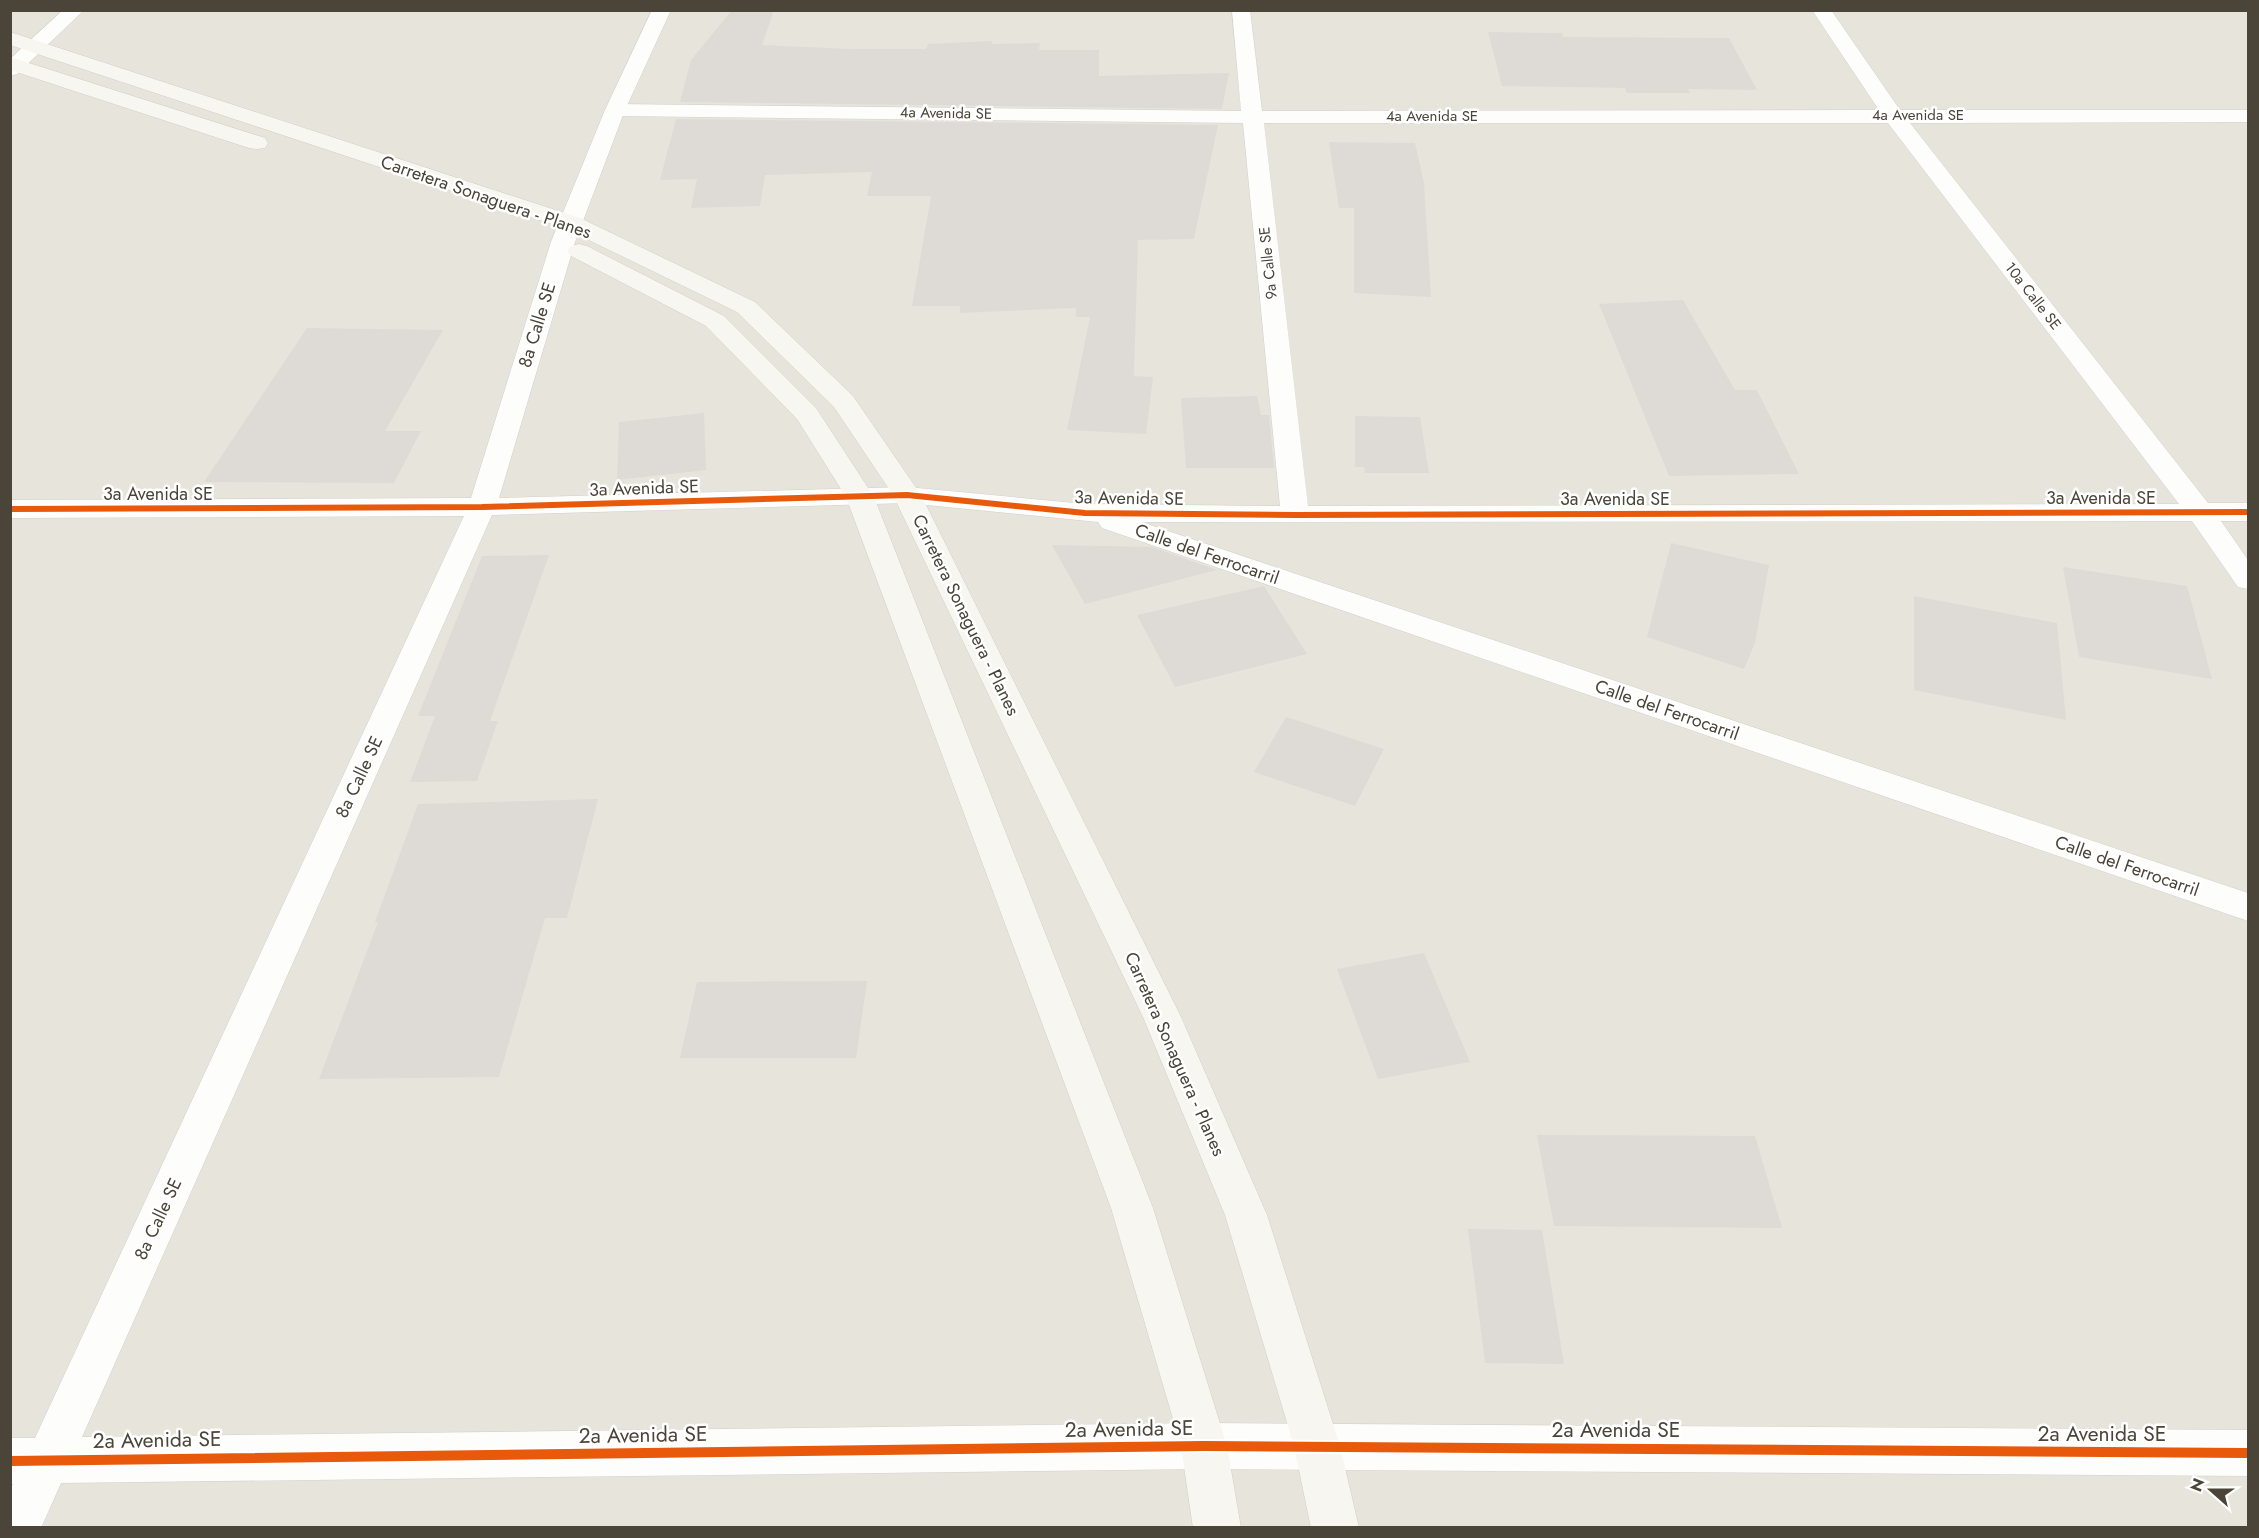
<svg xmlns="http://www.w3.org/2000/svg" width="2259" height="1538" font-family="Jost,sans-serif">
<rect width="100%" height="100%" fill="#f4f2ee"/>
<path fill="#e7e4dc" d="M11,11H2248V1527H11Z"/>
<path fill="#dedbd6" d="M732,10H774L762,45L850,49H926L928,44L992,41V44L1040,43L1039,50H1099V76L1229,73L1222,109L680,102L691,60Z
M1488,32L1562,33L1563,37L1729,38L1757,90L1688,89L1690,93H1627L1625,88L1502,86Z
M676,119L1218,125L1194,239L1138,240L1134,376L1153,377L1146,434L1067,430L1090,317H1076V308L960,313V306H912L931,196H867L872,172L765,175L760,206L691,208L697,179L660,180Z
M1329,142L1415,143L1424,183L1431,297L1354,293V208H1339Z
M1683,300L1735,390H1757L1799,474L1669,476L1599,304Z
M307,328L443,330L385,431H421L394,483L204,482Z
M1257,396L1261,415H1269L1274,468H1186L1181,398Z
M704,413L706,470L617,480L619,422Z
M1355,416L1420,417L1429,473H1365L1364,467H1355Z
M1671,543L1769,565L1755,643L1744,669L1647,637Z
M1052,545L1152,547L1217,570L1085,604Z
M549,555L490,721H498L477,781L410,782L435,716H418L482,556Z
M2063,567L2187,586L2212,679L2079,657Z
M1264,586L1307,654L1175,687L1137,615Z
M1914,596L2057,623L2066,720L1914,690Z
M1286,717L1384,749L1355,806L1254,772Z
M598,799L567,918H545L499,1077L319,1079L378,922H375L418,804Z
M1424,953L1470,1062L1378,1079L1337,969Z
M867,981L856,1058H680L697,982Z
M1537,1135L1755,1136L1782,1228L1554,1226Z
M1468,1229L1542,1230L1564,1364L1485,1363Z"/>
<g fill="none" stroke-linecap="round" stroke-linejoin="round">
<defs>
<path id="minor" d="M63,10H84L17,74L10,76V59Z
M1232,10H1250L1262,111L1879,110L1812,10H1831L1900,110H2248V122L1910,123L2208,503H2248V521H2221L2248,560V589L2238,587L2192,521L1141,522L2248,893V921L1102,528L1098,522L907,503L492,515L82,1437L1204,1423L2248,1430V1476L1204,1469L61,1483L41,1528H10V1489L13,1484H10V1438H35L464,516L10,518V500L471,498L551,242L555,237L563,235L571,237L575,242L499,498L907,487L1085,504L1280,506L1243,123L615,116L608,114L605,110L608,106L615,104L1241,111ZM1264,123H1888L2179,504L1308,506Z"/>
<path id="tertiary" d="M652,10H671L625,110L575,242L571,247L563,249L555,247L551,242L605,110Z"/>
<path id="secondary" d="M10,32L580,218L755,302L853,396L921,495L1181,1017L1267,1215L1340,1446L1359,1528H1311L1294,1446L1225,1215L1143,1017L893,495L834,407L737,312L564,228L10,45Z
M10,57L265,138L268,143L265,148L257,149L249,148L10,70Z
M579,244L587,246L724,316L816,408L874,497L1153,1208L1227,1446L1241,1528H1193L1181,1446L1111,1208L846,497L797,419L706,326L571,256L567,251L571,246Z"/>
</defs>
<use href="#minor" stroke="#d2d0cb" stroke-width="1"/>
<use href="#tertiary" stroke="#d2d0cb" stroke-width="1"/>
<use href="#secondary" stroke="#d3cfc5" stroke-width="1"/>
<use href="#minor" fill="#fdfdfc" fill-rule="evenodd"/>
<use href="#tertiary" fill="#fdfdfc" fill-rule="evenodd"/>
<use href="#secondary" fill="#f7f6f1" fill-rule="evenodd"/>
<defs>
<path id="cycleway-far1" d="M10,509L482,507L907,495L1085,513L1295,515L2248,512"/>
<path id="cycleway" d="M10,1461L1204,1446L2248,1453"/>
</defs>
<use href="#cycleway-far1" stroke="#fff" stroke-width="9"/>
<use href="#cycleway" stroke="#fff" stroke-width="14"/>
<use href="#cycleway-far1" stroke="#e8590c" stroke-width="6"/>
<use href="#cycleway" stroke="#e8590c" stroke-width="10"/>
</g>
<g text-anchor="middle" dominant-baseline="central" stroke-width="5" stroke-linejoin="round" paint-order="stroke">
<g font-size="15" fill="#4b4439" stroke="#fff">
<text transform="translate(946 113) rotate(1)">4a Avenida SE</text>
<text x="1918" y="115">4a Avenida SE</text>
<text x="1432" y="116">4a Avenida SE</text>
<text transform="translate(1268 263) rotate(-96)">9a Calle SE</text>
<text transform="translate(2033 296) rotate(52)">10a Calle SE</text>
</g>
<g font-size="18" fill="#4b4439" stroke="#fff">
<text transform="translate(486 197) rotate(19)">Carretera Sonaguera - Planes</text>
<text transform="translate(537 325) rotate(-73)">8a Calle SE</text>
<text transform="translate(644 488) rotate(-2)">3a Avenida SE</text>
<text x="158" y="494">3a Avenida SE</text>
<text transform="translate(1129 498) rotate(1)">3a Avenida SE</text>
<text x="2101" y="498">3a Avenida SE</text>
<text x="1615" y="499">3a Avenida SE</text>
<text transform="translate(1207 554) rotate(19)">Calle del Ferrocarril</text>
<text transform="translate(966 615) rotate(64)">Carretera Sonaguera - Planes</text>
<text transform="translate(1667 710) rotate(19)">Calle del Ferrocarril</text>
<text transform="translate(359 777) rotate(-65)">8a Calle SE</text>
<text transform="translate(2127 866) rotate(19)">Calle del Ferrocarril</text>
<text transform="translate(1175 1054) rotate(66)">Carretera Sonaguera - Planes</text>
<text transform="translate(158 1219) rotate(-65)">8a Calle SE</text>
</g>
<g font-size="21" fill="#4b4439" stroke="#fff">
<text transform="translate(1129 1429) rotate(-1)">2a Avenida SE</text>
<text x="1616" y="1430">2a Avenida SE</text>
<text x="2102" y="1434">2a Avenida SE</text>
<text transform="translate(643 1435) rotate(-1)">2a Avenida SE</text>
<text transform="translate(157 1440) rotate(-1)">2a Avenida SE</text>
</g>
</g>
<rect width="2259" height="1538" fill="none" stroke="#4b4439" stroke-width="24"/>
<g transform="translate(2211 1490) rotate(291)" stroke="#ffffff" stroke-width="4.5" paint-order="stroke">
<path d="M0-4.5L10 22L0 15L-10 22Z" fill="#4b4439"/>
<text y="-9" font-size="16" font-weight="bold" text-anchor="middle" fill="#4b4439">N</text>
</g>
</svg>
